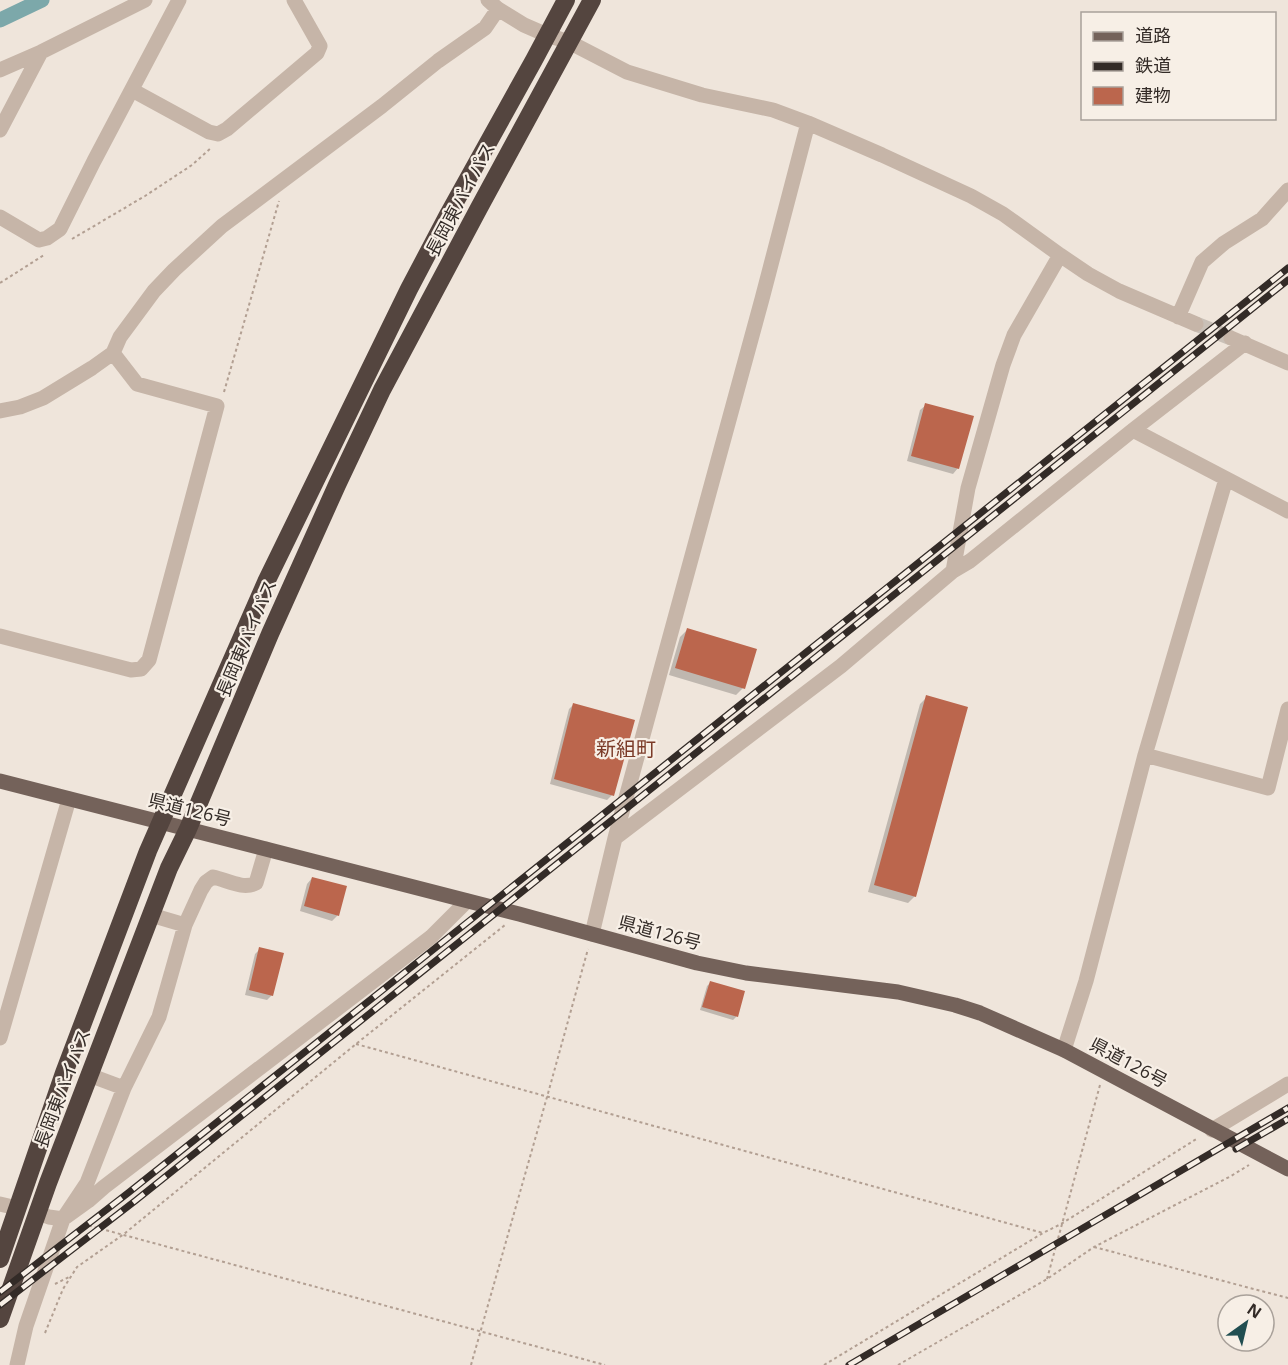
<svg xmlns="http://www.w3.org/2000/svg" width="1288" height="1365" font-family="'Open Sans','Noto Sans JP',sans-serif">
<rect width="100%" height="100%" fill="#efe5db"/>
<path fill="#0003" d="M926,405L958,468L953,474L907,461L920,410Z
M687,630L743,688L736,695L669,675L680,637Z
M927,697L915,896L908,903L868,892L920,704Z
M574,704L612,795L607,800L550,784L569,709Z
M312,878L345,887L337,916L332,921L300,911L307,884Z
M260,949L272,995L267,1000L245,995L255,954Z
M710,983L743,992L736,1017L733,1020L700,1010L707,986Z"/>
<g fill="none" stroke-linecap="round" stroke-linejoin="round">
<path stroke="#7ca8aa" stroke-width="15" d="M0,20L42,0"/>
</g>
<path fill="#bb664d" d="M925,403L974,416L959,469L911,456Z
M687,628L757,649L745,689L675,668Z
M926,695L968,707L916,897L874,885Z
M573,703L635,720L614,796L554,779Z
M312,877L347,886L339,916L304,906Z
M259,947L284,953L273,996L249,990Z
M710,981L745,991L738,1017L702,1007Z"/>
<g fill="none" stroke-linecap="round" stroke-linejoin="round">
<path stroke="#c9c0b7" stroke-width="15" stroke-dasharray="15 8" stroke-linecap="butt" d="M1196,324L1231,338"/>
<path stroke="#b29f92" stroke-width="2" stroke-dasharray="3 3" stroke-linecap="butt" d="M72,239L145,196L192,165L212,147
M0,283L44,255
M224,392L279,201
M356,1044L1043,1233
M83,1224L605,1365
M1094,1247L1288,1298
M1047,1279L1100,1085
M55,1284L69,1277
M45,1333L63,1289L77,1267L124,1234L356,1044L505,925
M471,1365L547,1097L588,949
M824,1365L1043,1233L1061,1224L1198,1138
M898,1365L1047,1279L1094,1247L1231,1176L1249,1165"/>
<path stroke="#c6b5a8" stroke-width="15" d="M488,0L498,9L524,25L547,35L569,42L627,72L702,95L773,110L808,123L882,155L971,196L1003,214L1060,255L1088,274L1119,291L1196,324
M0,70L41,52L145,0
M132,90L209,132L218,134L227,129L317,53L320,46L294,0
M0,130L41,52
M0,217L39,240L47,238L60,229L94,161L179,0
M1178,317L1202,262L1224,243L1262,219L1288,190
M1231,338L1288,363
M0,411L20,407L43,398L92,368L113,353L120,337L154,291L174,270L222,226L382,106L438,61L485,28L498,9
M1133,430L1288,511
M953,571L968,488L1003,365L1014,335L1060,255
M0,636L131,670L141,669L149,660L217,406L137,384L113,353
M1145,755L1268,788L1288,709
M615,838L841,666L953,571L970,561L1133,430L1245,343
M151,915L185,925
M592,934L615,838L762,299L808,123
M0,1038L69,799
M1064,1050L1086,981L1145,755L1226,479
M89,1075L124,1088
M1212,1130L1288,1084
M0,1204L17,1208
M38,1213L49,1217L63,1219L87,1183L124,1088L159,1017L185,925L201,890L206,882L213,877C227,880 243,890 256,883L266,849
M17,1365L26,1326L63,1219L88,1201L104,1187L431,937L467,901"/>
<path stroke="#74625a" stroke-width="15" d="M0,781L519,914L697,963L746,973L898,992L955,1005L980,1013L1064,1050L1288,1169"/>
<path stroke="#54453f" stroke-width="18" d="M0,1259L64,1073L148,851L266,582L409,289L449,213L534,60L566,0
M0,1319L48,1183L169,868L188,829L270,634L337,485L382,390L479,208L592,0"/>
<defs>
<path id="rail" d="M1236,1149L1288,1119
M0,1292L128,1193L1288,268
M0,1305L135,1201L1288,280
M849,1365L1288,1108"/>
</defs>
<use href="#rail" stroke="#332b27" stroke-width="7"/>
<use href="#rail" stroke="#f7efe6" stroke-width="4.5" stroke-dasharray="14" stroke-linecap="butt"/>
</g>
<g text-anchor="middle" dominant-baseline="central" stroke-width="4.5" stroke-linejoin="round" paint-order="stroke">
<g font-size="18" fill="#332b27" stroke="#f7efe6">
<text transform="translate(460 199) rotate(-62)">長岡東バイパス</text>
<text transform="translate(246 638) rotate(-67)">長岡東バイパス</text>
<text transform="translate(190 809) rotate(14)">県道126号</text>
<text transform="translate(660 932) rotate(15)">県道126号</text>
<text transform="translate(1129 1062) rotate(28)">県道126号</text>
<text transform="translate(62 1088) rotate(-69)">長岡東バイパス</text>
</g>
<g font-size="20" fill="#7b3b28" stroke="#f7efe6">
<text x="626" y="748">新組町</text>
</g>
</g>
<rect x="1081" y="12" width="195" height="108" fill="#f7efe6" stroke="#a9a19a" stroke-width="1.5"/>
<rect x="1093" y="32" width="30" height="9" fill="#74625a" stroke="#a9a19a" stroke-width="1.5"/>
<text x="1135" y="42" font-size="18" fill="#332b27">道路</text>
<rect x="1093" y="62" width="30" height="9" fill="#332b27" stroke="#a9a19a" stroke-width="1.5"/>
<text x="1135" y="72" font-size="18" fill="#332b27">鉄道</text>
<rect x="1093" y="87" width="30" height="18" fill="#bb664d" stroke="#a9a19a" stroke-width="1.5"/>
<text x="1135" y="102" font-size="18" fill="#332b27">建物</text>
<g transform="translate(1246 1323) rotate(34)"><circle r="28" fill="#f7efe6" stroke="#a9a19a" stroke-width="1.5"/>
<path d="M0-4.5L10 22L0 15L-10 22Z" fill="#214e51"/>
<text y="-9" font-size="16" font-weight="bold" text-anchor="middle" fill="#332b27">N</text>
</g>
</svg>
